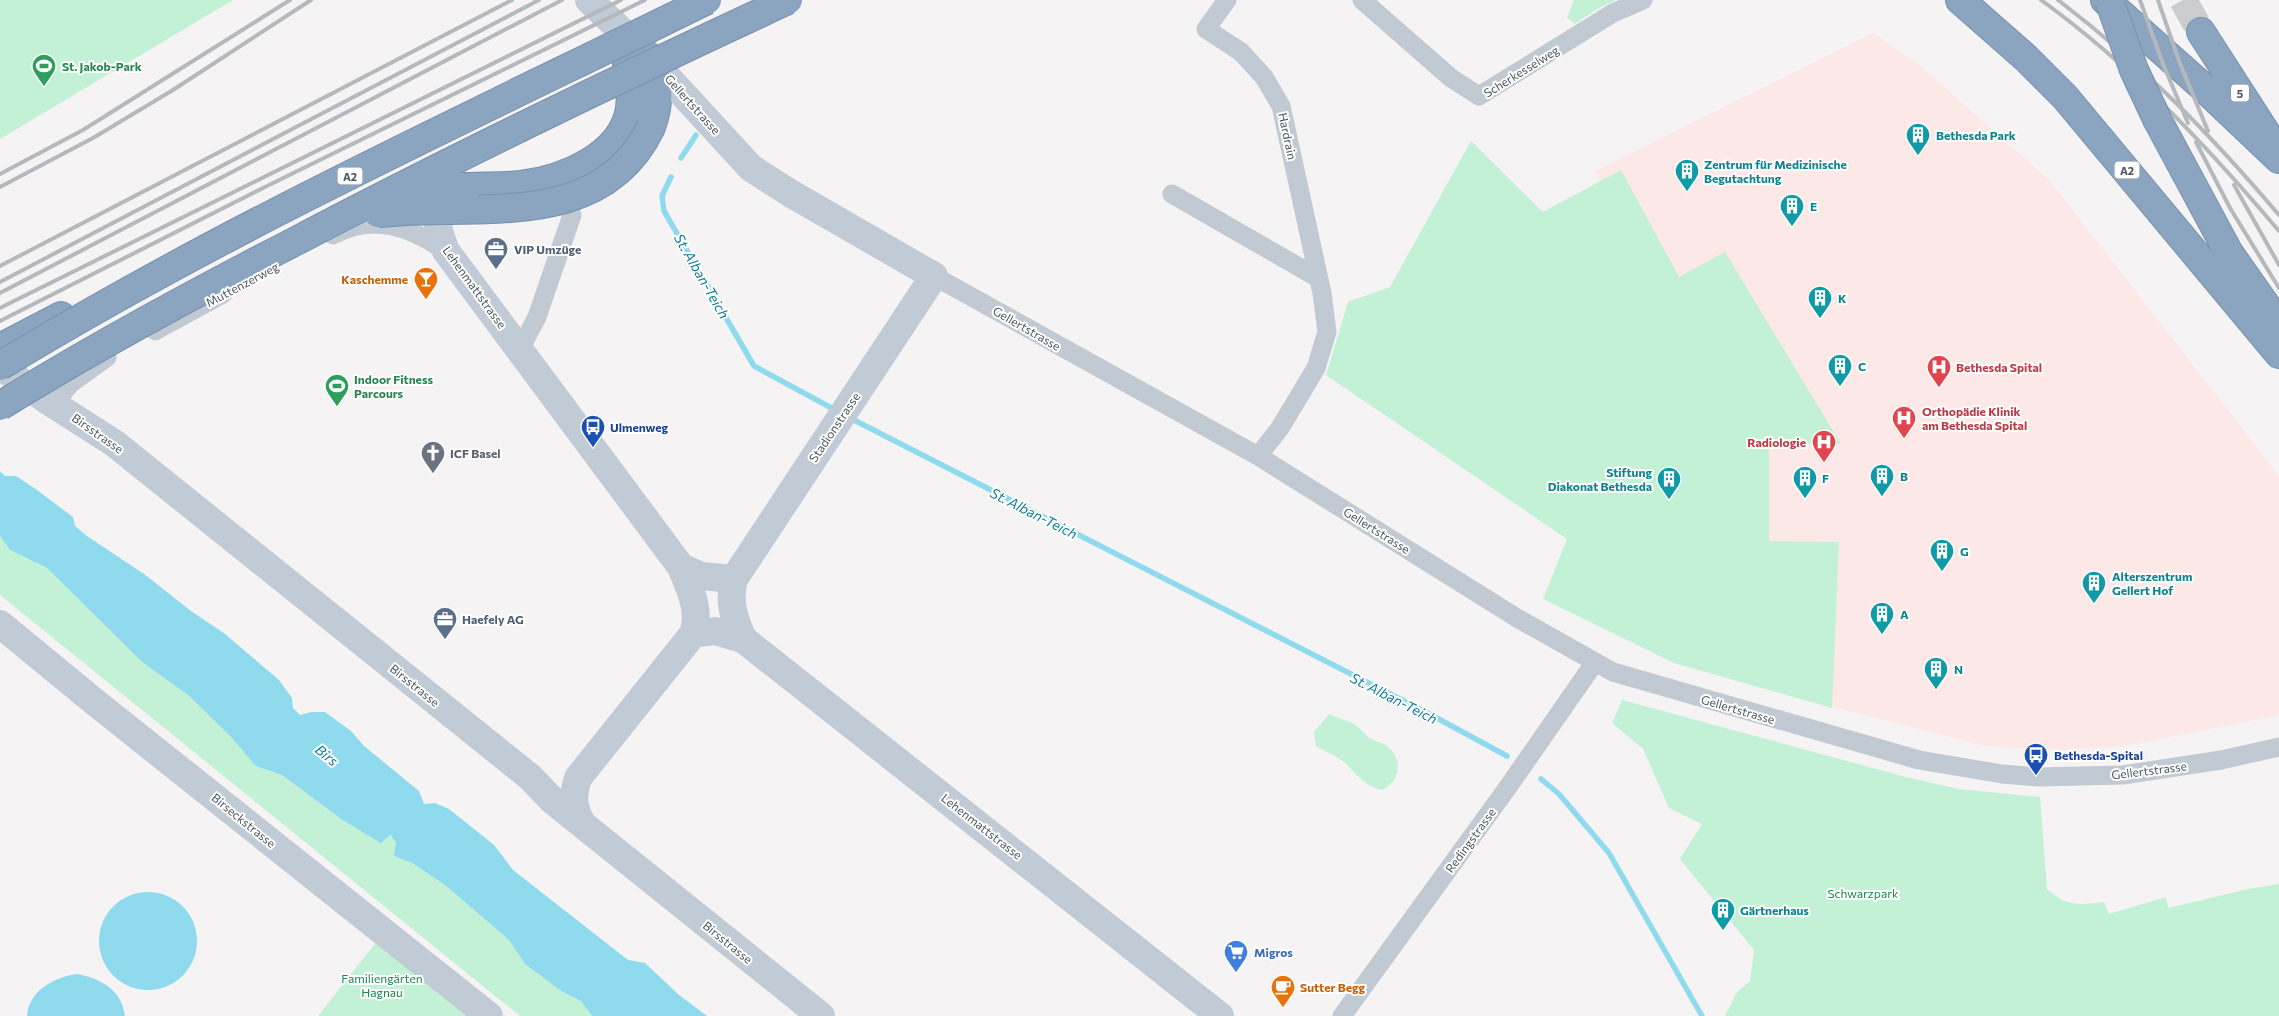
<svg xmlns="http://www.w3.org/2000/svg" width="2279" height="1016" font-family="Commissioner,sans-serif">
<rect width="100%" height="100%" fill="#f5f3f3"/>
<path fill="#fce8e6" d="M1873,33L1918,64L2049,180L2279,476V715L2124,746L2060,750L1984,746L1832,706L1674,660L1610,197L1595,171Z"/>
<path fill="#c3f1d5" d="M0,0H233L0,139Z
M1574,0H1616L1597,9L1575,24L1567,18Z
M1471,141L1543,212L1621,170L1679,277L1725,252L1841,444H1769V541L1839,542L1832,708L1674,663L1543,599L1567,539L1326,375L1348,302L1390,287Z
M0,536L10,550L47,568L142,662L188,695L230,736L256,766L282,775L341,819L389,835L396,841L394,856L412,863L445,885L509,940L525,964L561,991L581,1001L592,1016H520L0,595Z
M1622,700L1906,777L1958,789L2040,797L2047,889C2068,907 2078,905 2104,902L2109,914L2166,897L2168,908L2248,889L2279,884V1016H1725L1737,992L1750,981L1754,950L1680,859L1702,824L1669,808L1643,749L1612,723Z
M1329,714C1338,718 1347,720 1355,725C1362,729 1366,737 1373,740C1377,742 1384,743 1387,746C1404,760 1400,781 1382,790C1364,786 1357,774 1344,762C1335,755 1325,751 1316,746L1314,732Z
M377,941L468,1016H318Z"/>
<path fill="#90daee" d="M0,471L5,476H16L37,490L73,517L75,526L87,536L144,574L191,611L225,634L279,680L292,698L293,708L300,715L311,712H325L351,731L364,746L419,791L424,804L435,803L449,809L494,845L513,870L628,960L645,963L679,995L707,1016H592L581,1001L561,991L525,964L509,940L445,885L412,863L394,856L396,842L390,835L381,843L341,819L282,775L256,766L230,736L188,695L142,662L47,568L10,550L0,536Z
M99 941a49 49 0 1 1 98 0a49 49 0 1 1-98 0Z
M77,974C100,978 122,990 125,1016H27C29,990 55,977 77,974Z"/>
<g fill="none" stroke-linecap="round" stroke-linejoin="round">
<path stroke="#90daee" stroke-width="5.5" d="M681,158L696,135
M671,177L662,196L664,211L754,366L837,411
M850,418L1435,717L1507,756
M1541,779L1559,794L1609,853L1702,1016"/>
<path stroke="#caccce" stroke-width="28" stroke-dasharray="28 14" stroke-linecap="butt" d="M2183,0L2201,32"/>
<defs>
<path id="highway" d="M1960,0L2026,58L2065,97L2279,354
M2105,0L2203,87L2279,159
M2201,32L2266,133
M647,55C659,81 661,99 651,127
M2158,121L2229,253L2279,324
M467,187C485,186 503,187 521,185C562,180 622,157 630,109C632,94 629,78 627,64
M0,348L61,316"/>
</defs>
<use href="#highway" stroke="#7690ad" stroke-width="30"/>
<path stroke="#c1cad2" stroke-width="19" d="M1227,0L1206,29L1241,52L1264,77L1281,106L1322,293L1327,332L1316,368L1280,428L1258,456
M1362,0L1451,78L1479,96L1613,13L1643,0
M1172,194L1318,278
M333,235C374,213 410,227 446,251
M934,276L1258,456L1517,618L1613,672L1919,760L2002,774L2039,777L2123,775L2221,760L2279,747
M155,331L223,294
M520,349L537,317L572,215
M54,404L70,384L107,357
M1342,1016L1508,787L1595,662"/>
<path stroke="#c1cbd6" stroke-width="28" d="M589,0L647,55L751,168L790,193L934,276L734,579C728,602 734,618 743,639
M441,186C432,208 437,230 446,251L681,567C690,589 701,610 693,634L578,778C572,796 573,808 583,825
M0,366L45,399L114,443L530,777L552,800L821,1016
M681,567L701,576L734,579
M0,624L96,703L489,1016
M693,634L715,631L743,639L1220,1016"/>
<use href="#highway" stroke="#8ba5c1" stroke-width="28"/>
<path stroke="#b5b8bd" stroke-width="4" d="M2041,0C2132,66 2207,146 2279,231
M2058,0C2142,64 2211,135 2279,215
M2140,0L2163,64L2188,123
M2158,0L2179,61L2208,131
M2196,142L2230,208L2279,288
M0,174L83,130L290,0
M2234,185L2279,265
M0,187L93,138L173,90L311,0
M0,266L512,0
M0,282L539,0
M0,293L562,0
M0,308L621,0
M0,321L267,186L645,0"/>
<defs>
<path id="highway-bridge" d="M2109,0L2134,70L2158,121
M406,186L467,187
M378,213C400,211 421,210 443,210C524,209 611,211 651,127
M0,366C226,228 470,117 707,0
M0,406C96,346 195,293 296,241C458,156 622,77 788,0"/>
</defs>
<use href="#highway-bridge" stroke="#7690ad" stroke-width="30" stroke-linecap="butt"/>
<use href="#highway-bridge" stroke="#8ba5c1" stroke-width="28"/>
</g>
<defs>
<symbol id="stadium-pin" viewBox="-11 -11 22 30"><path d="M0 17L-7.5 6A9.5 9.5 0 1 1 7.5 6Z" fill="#2e9e5b" stroke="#fff"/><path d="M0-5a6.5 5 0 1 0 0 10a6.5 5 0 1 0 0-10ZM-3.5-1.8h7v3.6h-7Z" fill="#fff"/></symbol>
<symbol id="building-pin" viewBox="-11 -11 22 30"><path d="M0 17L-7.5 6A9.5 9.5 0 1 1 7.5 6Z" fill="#0f9aa8" stroke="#fff"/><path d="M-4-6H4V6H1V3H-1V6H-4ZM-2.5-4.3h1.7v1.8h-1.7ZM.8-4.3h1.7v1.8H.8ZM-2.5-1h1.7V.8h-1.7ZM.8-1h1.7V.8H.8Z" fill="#fff"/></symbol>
<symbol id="office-pin" viewBox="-11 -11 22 30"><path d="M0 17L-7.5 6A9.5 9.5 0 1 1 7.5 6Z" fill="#5c6f8a" stroke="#fff"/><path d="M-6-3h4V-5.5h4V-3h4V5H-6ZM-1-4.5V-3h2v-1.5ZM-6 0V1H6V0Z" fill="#fff"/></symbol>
<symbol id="bar-pin" viewBox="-11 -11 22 30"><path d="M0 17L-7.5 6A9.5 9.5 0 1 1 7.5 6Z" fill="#e8710a" stroke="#fff"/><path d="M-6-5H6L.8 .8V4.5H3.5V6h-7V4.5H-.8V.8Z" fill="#fff"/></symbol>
<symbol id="hospital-pin" viewBox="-11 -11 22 30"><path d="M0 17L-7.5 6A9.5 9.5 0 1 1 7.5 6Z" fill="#e0444e" stroke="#fff"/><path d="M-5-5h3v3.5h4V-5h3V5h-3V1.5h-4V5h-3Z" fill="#fff"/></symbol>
<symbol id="bus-pin" viewBox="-11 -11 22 30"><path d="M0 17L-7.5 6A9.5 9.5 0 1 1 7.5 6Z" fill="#1a4fb4" stroke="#fff"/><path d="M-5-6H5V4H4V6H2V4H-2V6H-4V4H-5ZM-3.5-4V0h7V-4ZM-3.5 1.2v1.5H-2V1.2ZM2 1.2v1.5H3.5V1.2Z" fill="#fff"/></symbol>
<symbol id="church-pin" viewBox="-11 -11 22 30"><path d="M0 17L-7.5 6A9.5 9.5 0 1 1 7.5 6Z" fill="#6b7280" stroke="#fff"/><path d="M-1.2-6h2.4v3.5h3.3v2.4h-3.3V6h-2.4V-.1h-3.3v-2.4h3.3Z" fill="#fff"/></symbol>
<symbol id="supermarket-pin" viewBox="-11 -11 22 30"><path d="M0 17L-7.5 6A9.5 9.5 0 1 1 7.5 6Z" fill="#3f7fe0" stroke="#fff"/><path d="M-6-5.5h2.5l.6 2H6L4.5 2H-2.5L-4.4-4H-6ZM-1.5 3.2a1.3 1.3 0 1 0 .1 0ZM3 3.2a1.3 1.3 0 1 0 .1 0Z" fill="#fff"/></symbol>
<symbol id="cafe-pin" viewBox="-11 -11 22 30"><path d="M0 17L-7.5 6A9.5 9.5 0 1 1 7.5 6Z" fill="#e8710a" stroke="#fff"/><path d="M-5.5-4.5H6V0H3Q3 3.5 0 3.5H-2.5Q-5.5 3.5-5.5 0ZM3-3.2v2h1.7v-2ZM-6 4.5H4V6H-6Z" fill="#fff"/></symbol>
</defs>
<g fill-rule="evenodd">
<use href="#stadium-pin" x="30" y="52" width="28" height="38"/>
<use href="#building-pin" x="1904" y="121" width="28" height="38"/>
<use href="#building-pin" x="1673" y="157" width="28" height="38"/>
<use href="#building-pin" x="1778" y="192" width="28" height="38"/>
<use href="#office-pin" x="482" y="235" width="28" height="38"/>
<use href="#bar-pin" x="412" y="265" width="28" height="38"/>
<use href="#building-pin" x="1806" y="284" width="28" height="38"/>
<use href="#building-pin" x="1826" y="352" width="28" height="38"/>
<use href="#hospital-pin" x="1925" y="353" width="28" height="38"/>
<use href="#stadium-pin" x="323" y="372" width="28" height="38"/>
<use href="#hospital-pin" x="1890" y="404" width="28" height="38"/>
<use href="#bus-pin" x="579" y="413" width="28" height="38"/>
<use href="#hospital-pin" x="1810" y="428" width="28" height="38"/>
<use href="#church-pin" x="419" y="439" width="28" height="38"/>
<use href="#building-pin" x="1868" y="462" width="28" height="38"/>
<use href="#building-pin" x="1791" y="464" width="28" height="38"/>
<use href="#building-pin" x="1655" y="465" width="28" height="38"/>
<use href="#building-pin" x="1928" y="537" width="28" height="38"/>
<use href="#building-pin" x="2080" y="569" width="28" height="38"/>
<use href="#building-pin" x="1868" y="600" width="28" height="38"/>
<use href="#office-pin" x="431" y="605" width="28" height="38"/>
<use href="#building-pin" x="1922" y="655" width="28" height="38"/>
<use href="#bus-pin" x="2022" y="741" width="28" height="38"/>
<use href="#building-pin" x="1709" y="896" width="28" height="38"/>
<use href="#supermarket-pin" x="1222" y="938" width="28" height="38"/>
<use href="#cafe-pin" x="1269" y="973" width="28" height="38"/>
</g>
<g text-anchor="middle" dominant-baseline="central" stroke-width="4" stroke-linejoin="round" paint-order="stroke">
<g fill="#fff" stroke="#808990" stroke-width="1">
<rect x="2231" y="84.5" width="18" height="17" rx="4"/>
<rect x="2114.5" y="161.5" width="25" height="17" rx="4"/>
<rect x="337.5" y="167.5" width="25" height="17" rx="4"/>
</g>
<g font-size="11" font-weight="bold" fill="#4a5661">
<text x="2240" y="93">5</text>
<text x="2127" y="170">A2</text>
<text x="350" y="176">A2</text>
</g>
<g font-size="12" font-weight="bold" fill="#27864d" stroke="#fff" text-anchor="start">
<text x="62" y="66">St. Jakob-Park</text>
<text x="354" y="379">Indoor Fitness<tspan x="354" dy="14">Parcours</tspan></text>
</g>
<g font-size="12" fill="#4a5661" stroke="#fff">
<text transform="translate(1521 71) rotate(-32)">Scherkesselweg</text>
<text transform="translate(693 104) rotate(48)">Gellertstrasse</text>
<text transform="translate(1288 136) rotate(78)">Hardrain</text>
<text transform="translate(242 284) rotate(-28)">Muttenzerweg</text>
<text transform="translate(475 287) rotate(54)">Lehenmattstrasse</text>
<text transform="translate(1027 328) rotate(30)">Gellertstrasse</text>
<text transform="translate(834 427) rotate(-56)">Stadionstrasse</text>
<text transform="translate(98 433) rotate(35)">Birsstrasse</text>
<text transform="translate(1377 530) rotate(32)">Gellertstrasse</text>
<text transform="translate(415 685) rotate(39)">Birsstrasse</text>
<text transform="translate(1738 709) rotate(16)">Gellertstrasse</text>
<text transform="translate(2149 770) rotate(-7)">Gellertstrasse</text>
<text transform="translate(244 820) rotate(39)">Birseckstrasse</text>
<text transform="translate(982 826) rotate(38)">Lehenmattstrasse</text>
<text transform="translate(1470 840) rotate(-54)">Redingstrasse</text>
<text transform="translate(728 942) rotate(39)">Birsstrasse</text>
</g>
<g font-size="12" font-weight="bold" fill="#0d838f" stroke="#fff" text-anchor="start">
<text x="1936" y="135">Bethesda Park</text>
<text x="1704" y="164">Zentrum für Medizinische<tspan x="1704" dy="14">Begutachtung</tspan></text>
<text x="1810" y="206">E</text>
<text x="1838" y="298">K</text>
<text x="1858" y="366">C</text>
<text x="1652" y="472" text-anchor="end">Stiftung<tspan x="1652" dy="14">Diakonat Bethesda</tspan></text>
<text x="1900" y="476">B</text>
<text x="1822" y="478">F</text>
<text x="1960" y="551">G</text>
<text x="2112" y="576">Alterszentrum<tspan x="2112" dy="14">Gellert Hof</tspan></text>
<text x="1900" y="614">A</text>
<text x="1954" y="669">N</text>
<text x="1740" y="910">Gärtnerhaus</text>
</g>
<g font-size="12" font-weight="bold" fill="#4e5e75" stroke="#fff" text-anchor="start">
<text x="514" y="249">VIP Umzüge</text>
<text x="462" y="619">Haefely AG</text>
</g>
<g font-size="12" font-weight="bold" fill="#c56008" stroke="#fff" text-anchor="end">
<text x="408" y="279">Kaschemme</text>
<text x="1300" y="987" text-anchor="start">Sutter Begg</text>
</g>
<g font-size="12" font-weight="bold" fill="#be3a42" stroke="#fff" text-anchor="start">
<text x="1956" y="367">Bethesda Spital</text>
<text x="1922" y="411">Orthopädie Klinik<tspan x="1922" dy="14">am Bethesda Spital</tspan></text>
<text x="1806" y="442" text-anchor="end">Radiologie</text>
</g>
<g font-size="12" font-weight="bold" fill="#164399" stroke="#fff" text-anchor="start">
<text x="610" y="427">Ulmenweg</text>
<text x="2054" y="755">Bethesda-Spital</text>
</g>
<g font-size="12" font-weight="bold" fill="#5b616d" stroke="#fff" text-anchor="start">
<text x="450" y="453">ICF Basel</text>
</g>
<g font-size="12" fill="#17864f" stroke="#fff">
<text x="1863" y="893">Schwarzpark</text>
<text x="382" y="978">Familiengärten<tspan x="382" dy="14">Hagnau</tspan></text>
</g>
<g font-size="12" font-weight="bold" fill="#366cbe" stroke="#fff" text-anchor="start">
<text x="1254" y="952">Migros</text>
</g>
<g font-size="14" font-style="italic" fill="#0c7c9b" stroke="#fff">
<text transform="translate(702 276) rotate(60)">St. Alban-Teich</text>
<text transform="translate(1034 513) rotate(27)">St. Alban-Teich</text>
<text transform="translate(1394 698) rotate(27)">St. Alban-Teich</text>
<text transform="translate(327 755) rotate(39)">Birs</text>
</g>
</g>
</svg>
